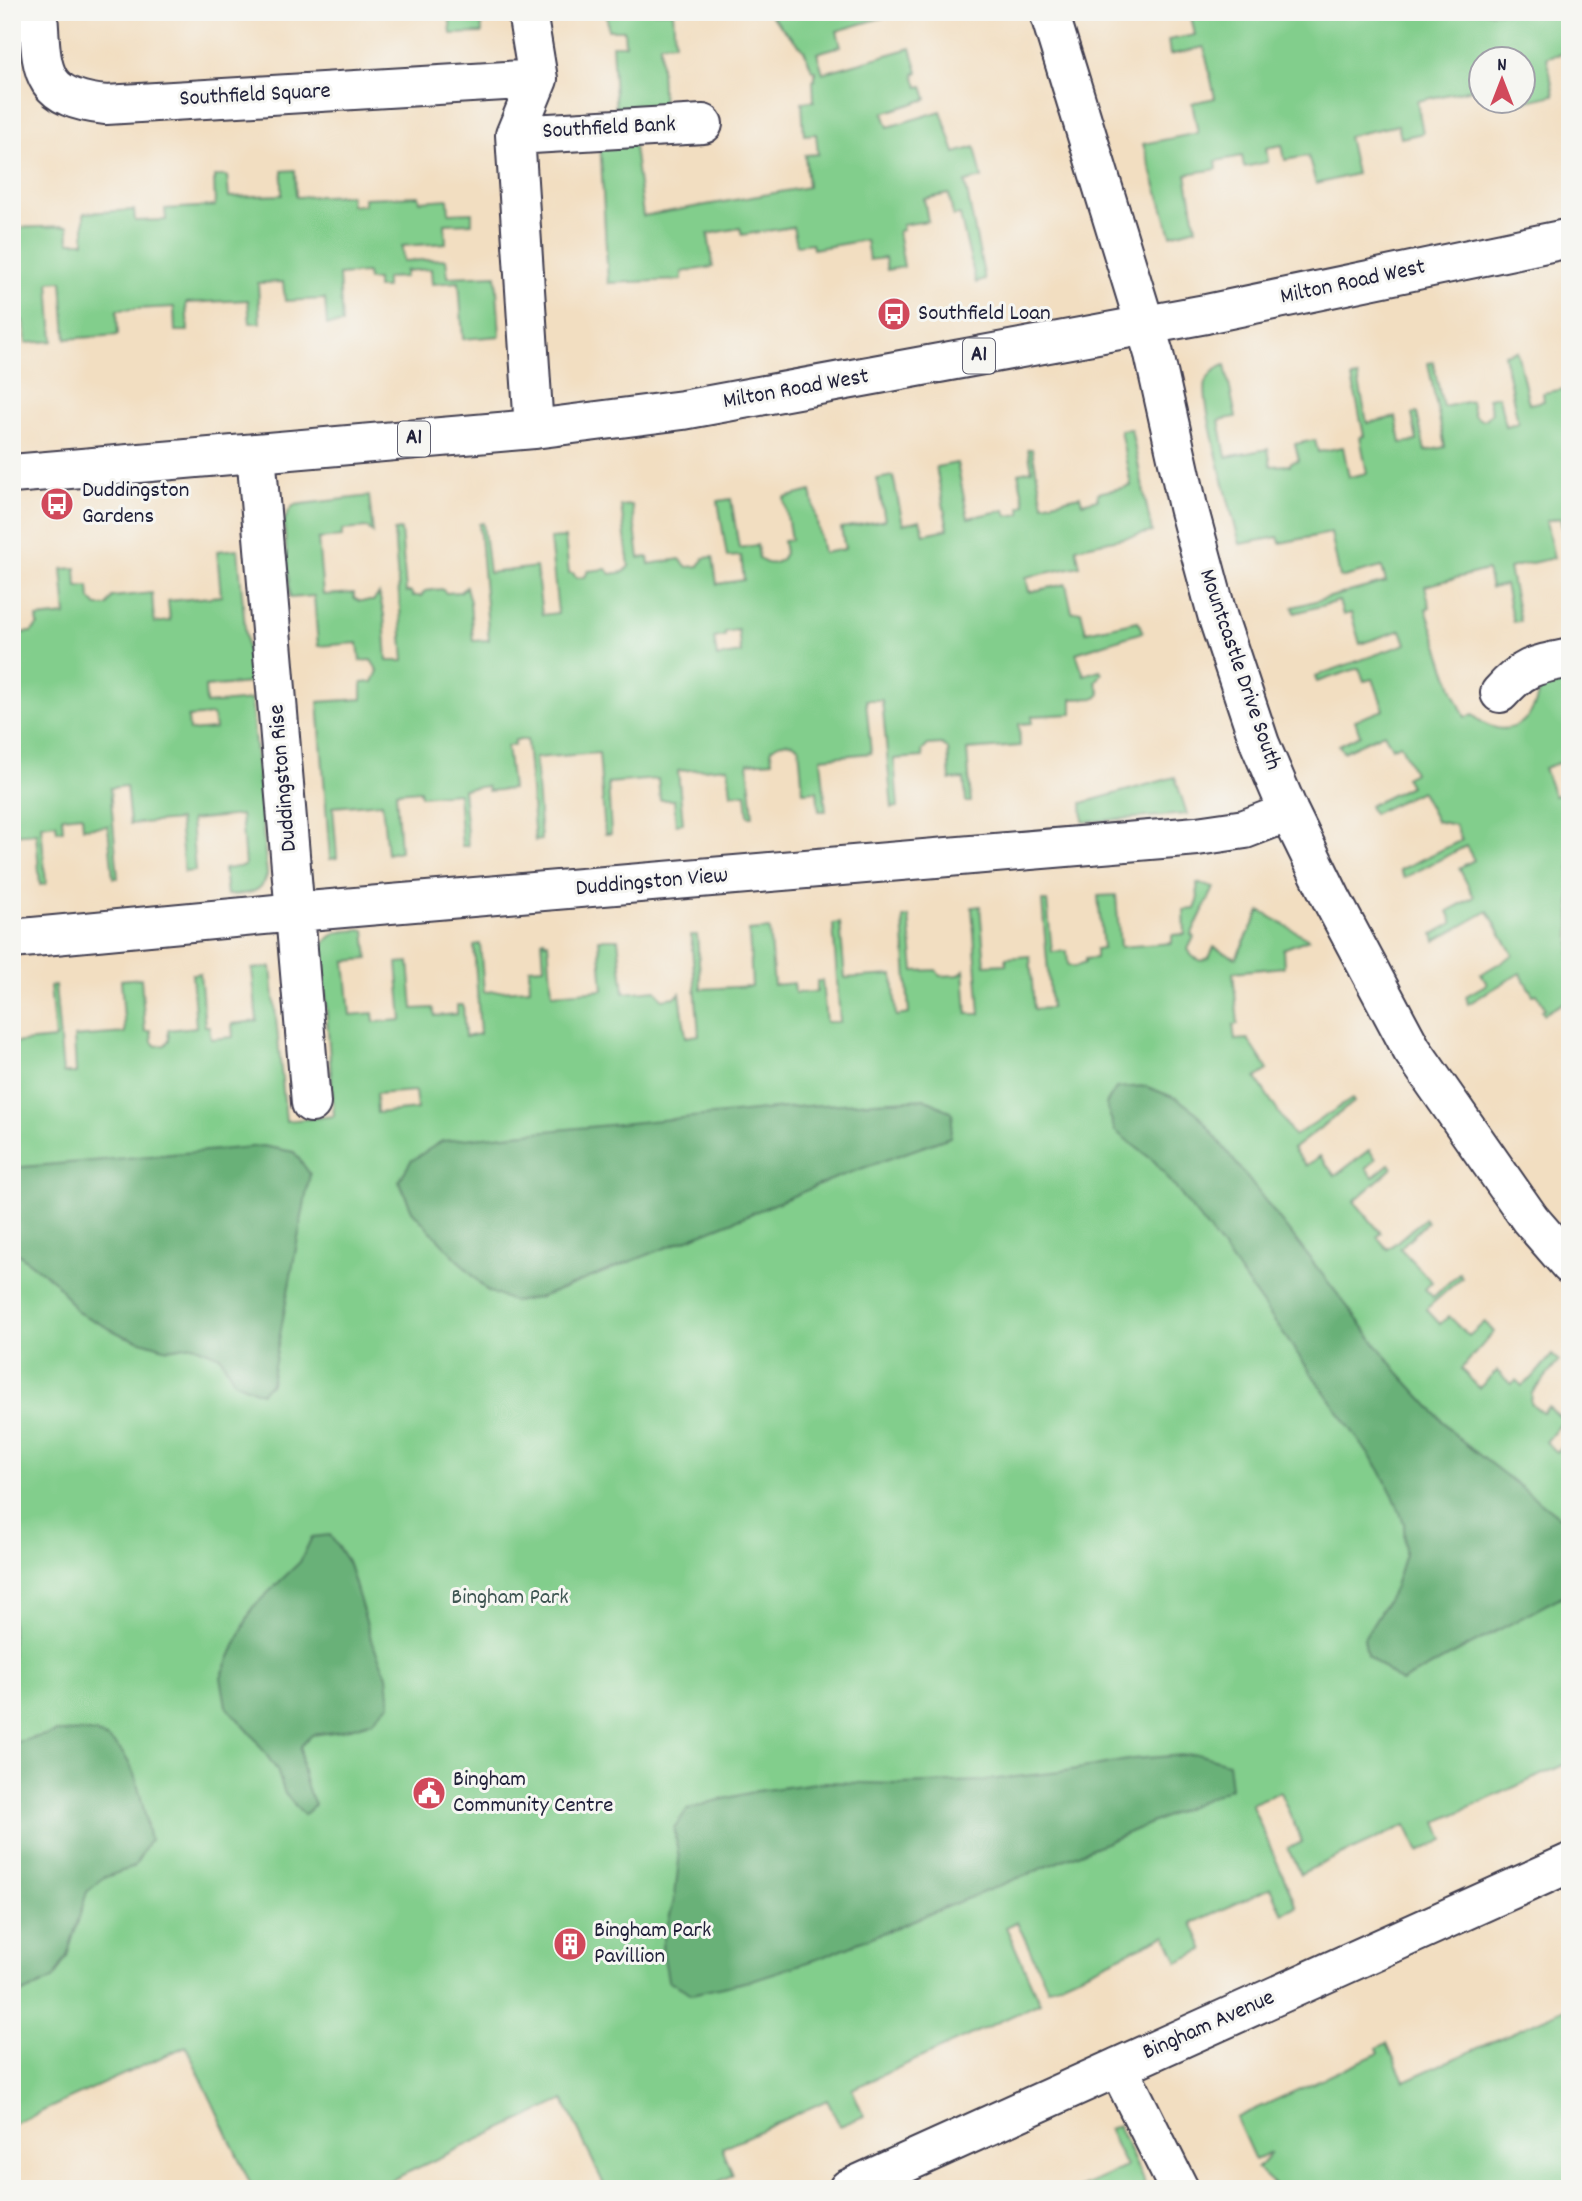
<svg xmlns="http://www.w3.org/2000/svg" width="1582" height="2201" font-family="Dekko,sans-serif">
<rect width="100%" height="100%" fill="#f6f6f2"/>
<filter id="ink" filterUnits="userSpaceOnUse"><feTurbulence type="fractalNoise" baseFrequency=".0143" numOctaves="2"/><feDisplacementMap in="SourceGraphic" scale="14" xChannelSelector="R" yChannelSelector="G"/><feConvolveMatrix kernelMatrix="1 2 1 2 8 2 1 2 1" color-interpolation-filters="sRGB"/></filter>
<filter id="wash" filterUnits="userSpaceOnUse"><feTurbulence type="fractalNoise" baseFrequency=".00686" numOctaves="4" result="noise"/><feDisplacementMap in="SourceGraphic" scale="28" xChannelSelector="R" yChannelSelector="G"/><feGaussianBlur stdDeviation="1.57" result="paint"/><feColorMatrix in="noise" values="0 0 0 0 0 0 0 0 0 0 0 0 0 0 0 0 0 1.4 0 .05"/><feComposite in="paint" operator="in"/></filter>
<g filter="url(#wash)">
<rect width="100%" height="100%" fill="#f2dec1"/>
<path fill="#82ce8c" stroke="#527864" stroke-width="2" fill-rule="evenodd" d="M449,12H481L482,33L451,34Z
M607,12H673L675,43L660,44L663,112L616,115L612,45H625L624,30H608Z
M767,12H887L888,16L837,31L841,46L817,53L823,73L911,48L918,72L914,74L918,87L923,86L927,99L883,113L888,127L941,111L955,153L975,147L982,178L965,182L985,280L976,283L960,215L953,216L949,194L924,199L928,221L902,225L903,230L898,231L904,267L887,270L885,258L869,260L866,240L813,249L812,243L797,245L793,227L742,235L740,228L708,234L713,267L682,272V280L608,283L600,141L633,139L643,216L808,187L805,155L818,154L816,134L804,135L802,102L814,101L813,80H815V70H812L804,50Z
M1190,12H1570V70L1566,53L1547,57L1554,95L1523,102L1522,60H1480V84L1472,86L1473,89L1417,101L1423,133L1401,138L1398,125L1348,136L1356,174L1316,184L1308,156L1285,160L1282,145L1266,148L1268,162L1244,167L1242,156L1216,161L1217,169L1186,174L1196,228L1171,235L1143,144L1198,133L1192,103L1215,98L1204,47L1170,55L1168,40L1195,35Z
M295,170L296,197L350,195L351,205H364V198L419,196L420,201L448,199L449,213L472,212V223L445,224L446,243L402,246L403,261L446,259L448,277L496,275L500,336L463,339L459,282L432,284L431,269L405,271V277L386,278V288H377V280H368L367,273L339,275L342,324L327,325L325,299L285,301L283,282L258,283L260,323H250L248,300L186,303L188,331H175L174,307L117,310L118,335L66,339L62,281L49,282L53,341L26,343L24,322L12,316V228L68,226L69,242H84V213L134,210L135,221L166,220L165,209L215,206L214,176H227L229,197L282,195V171Z
M1517,351L1529,404L1544,401L1543,393L1570,388V547L1568,540H1565L1560,518L1546,521L1554,558L1509,568L1520,621L1513,622L1505,585L1491,588L1487,570L1425,586L1430,607L1426,609L1454,693L1465,717L1473,715C1505,745 1539,722 1539,682L1570,670V759L1544,768L1554,796L1570,791V999L1544,1014L1542,1010L1545,1008L1537,994L1533,995L1520,973L1468,1004L1466,996L1487,984L1481,974L1513,955L1488,911L1435,941L1433,934L1453,923L1448,911L1474,897L1459,868L1474,860L1466,846L1404,878L1400,870L1462,840L1455,825L1436,821L1421,791L1373,814L1369,806L1410,786L1405,777L1414,772L1400,744L1392,748L1384,733L1343,752L1339,745L1360,735L1355,720L1384,710L1373,679L1364,681L1359,668L1317,682L1315,676L1406,644L1401,630L1360,644L1351,613L1343,615L1339,601L1295,613L1293,607L1386,582L1382,567L1340,578L1331,533L1280,543L1278,537L1240,544C1233,517 1200,403 1206,383C1209,373 1216,368 1225,365L1236,417L1219,420L1226,457L1268,449L1271,466L1290,465L1291,462L1299,460L1295,444L1315,440L1318,452L1343,447L1349,477L1367,473L1360,437L1364,436L1352,378L1358,377L1367,423L1396,417L1401,443L1417,441L1412,414L1417,413L1425,451L1445,447L1428,363L1433,362L1443,407L1471,401L1474,415L1481,420L1486,419L1492,412L1488,398L1499,396L1505,426L1518,423L1504,354Z
M1131,429L1152,532L1076,548L1080,566L1026,577L1029,592L1066,584L1072,612L1081,611L1086,632L1138,621L1143,632L1076,653L1084,675L1100,670L1102,673L1096,682L1100,694L1096,698L1072,699V714L1032,716V723L1019,724L1020,746L967,750L971,802H966L964,779L950,780L948,749L942,744L928,745L922,751L923,757L894,759L898,807L892,808L882,700H866L871,753L821,758L826,811H819L817,791L803,792L799,747C789,740 780,741 771,749L772,761L748,763L753,816H748L746,793L731,794L728,767L678,771L683,823L676,824L674,800H660L658,779L608,783L611,834H605L599,753L535,758L541,840L535,841L527,740H515L514,745L507,746L512,789L488,791L487,786L463,789L468,846H462L458,793L421,796L420,790L396,792L400,851L387,854L382,803L333,807L337,858L330,859L318,702L362,699V683L373,682L378,671L371,660L360,661L358,643L318,646L314,596L290,598L284,522L288,512L294,505L369,496L373,533L368,528L342,530V537L318,539L323,595L354,593V598L359,601H373L379,594L384,615L387,661H404L394,531L401,530L406,592H411L413,596H421L425,591L442,589L446,593L460,592L466,587L470,602L473,641L489,640L479,524L483,523L489,573L536,567L542,615L558,613L550,539L565,538L569,573H573L576,578L585,577L588,571L606,569L611,574L624,572L629,566L621,506L632,505L639,558L648,557L649,564L680,559L687,567L699,566L704,558L713,557L717,584L744,580L741,556L727,557L718,501L731,499L739,548L757,545L759,558C768,567 780,565 785,553L783,541L791,540L784,498L811,491L823,553L845,549L841,528L885,520L877,479L893,476L903,524L920,520L924,534L948,529L936,467L957,463L968,518L1005,510L1007,516L1021,514L1020,507L1025,505L1018,473L1032,470L1028,449H1032L1043,504L1080,496L1082,503L1098,499L1097,493L1131,486L1120,430ZM738,630L741,653L717,657L714,638L725,636V632Z
M238,549L250,683L205,687L206,704L251,700L267,875C262,895 244,894 227,895L224,869L245,866L241,815L191,820L195,871L184,872L179,820L130,824L126,786L110,788L118,878H113L108,826L83,828L82,815L62,817L63,830L57,831L56,823L41,825L46,884L40,885L36,833L12,835V681L17,680L12,628L18,633L31,632L38,625L37,618L66,615L62,569L76,568L77,587L89,586L90,599L97,606H107L112,597L152,593L154,623L170,621L168,601L221,596L217,551ZM213,715L215,729L189,731L188,717Z
M1175,777L1187,814L1083,822L1082,803Z
M1197,883L1214,888L1191,935L1194,937L1188,949L1192,956L1201,961L1209,958L1214,947L1236,958L1260,911L1309,939L1283,949L1284,967L1233,972L1238,1024L1233,1025L1235,1040L1248,1039L1268,1070L1256,1078L1294,1136L1352,1099L1354,1102L1293,1149L1306,1166L1320,1156L1335,1176L1369,1150L1376,1159L1366,1168L1373,1177L1389,1164L1392,1168L1354,1201L1381,1233L1377,1237L1388,1249L1424,1219L1427,1222L1400,1248L1432,1282L1425,1289L1433,1297L1459,1273L1462,1277L1426,1309L1440,1324L1449,1316L1469,1336L1485,1322L1494,1332L1461,1369L1479,1388L1497,1371L1511,1384L1516,1380L1522,1386L1534,1376L1552,1355L1559,1361L1532,1393L1531,1403L1543,1413L1548,1407L1564,1420L1546,1442L1557,1452L1570,1437V1762L1437,1822L1444,1840L1419,1852L1406,1825L1300,1874L1288,1849L1302,1842L1280,1792L1251,1804L1297,1907L1283,1914L1271,1888L1192,1923L1204,1950L1178,1962L1166,1935L1048,1989L1017,1922L1006,1927L1040,2003L852,2089L864,2116L840,2126L827,2100L722,2148L733,2175L710,2186L711,2189H606L564,2100L372,2189H253L186,2046L12,2125V1043L55,1039L50,986L55,985L63,1073H76L74,1037L125,1033L121,980L141,978L145,1031H151L152,1042L156,1046L165,1045L169,1040L168,1030L196,1027L192,974L200,973L205,1026H209L211,1039L233,1037L232,1024L257,1021L252,969L271,967L286,1121L334,1116L322,948C330,929 347,931 365,930L368,959L345,961L350,1015L373,1013L374,1022L402,1020L397,963L409,962L413,1009L433,1008L435,1016L457,1014V1005H463L465,1037L480,1034L474,945L480,944L484,992L530,989L529,968L544,967L542,940L544,939L545,943L548,942L552,994L603,990L599,939H618L624,993L656,990L662,999L676,997L680,993L686,1037L699,1035L691,935H697L701,989L752,986L749,931L769,929L774,985L794,983L795,993L817,992V981H822L826,1022H840L833,924L840,923L845,978L893,975L896,1016L909,1014L903,918L909,917L914,971L936,970L940,976L959,975L964,970L967,1014H980L972,907L980,906L985,965L1006,964V958L1030,956L1034,1009L1051,1008L1042,901H1047L1052,952L1067,951L1068,965L1074,967L1085,963V959L1096,958V949L1103,948L1098,896L1116,895L1120,947L1172,943V935L1185,934L1184,910L1195,909L1198,901ZM415,1091L417,1109L377,1113L376,1094Z
M1570,2007V2189H1280L1257,2169L1271,2153L1255,2160L1236,2118L1379,2053L1377,2048L1387,2043L1404,2081Z
M1118,2125L1147,2189H1078L1126,2167L1108,2129Z"/>
<path fill="#69b178" stroke="#466a5a" stroke-width="2" d="M1145,1086L1178,1099L1197,1113L1399,1373L1460,1440L1570,1525V1592L1401,1682L1367,1655L1364,1638L1394,1589L1405,1554L1404,1523L1393,1495L1379,1469L1221,1246L1155,1162L1115,1131L1106,1104L1116,1088Z
M925,1099L953,1113L950,1137L838,1177L736,1220L541,1297L515,1302L487,1291L412,1211L399,1181L411,1161L442,1141L806,1106Z
M263,1146L294,1152L310,1174L271,1383L261,1393L235,1382L220,1356L193,1345L168,1349L124,1336L77,1312L56,1283L12,1249V1168Z
M330,1535L349,1564L372,1642L387,1676L390,1704L373,1721L341,1731L312,1735L301,1746C300,1768 305,1786 315,1805L304,1815L285,1794L277,1770L252,1735L226,1706L221,1677L252,1608L300,1562L312,1537Z
M56,1732C68,1732 84,1730 95,1733C138,1747 141,1802 150,1840L134,1867L103,1878L87,1892L67,1956L53,1979L12,1998V1740L18,1742Z
M1197,1754L1228,1763L1231,1788L1105,1843L820,1958L749,1981L692,1994L668,1980L662,1946L675,1896L679,1860L674,1828L687,1810L711,1802L757,1791L824,1782L901,1784L980,1781L1060,1772L1133,1759Z"/>
</g>
<g filter="url(#ink)">
<g fill="none" stroke-linecap="round" stroke-linejoin="round">
<defs>
<path id="minor" d="M38,12C42,71 38,98 106,105L538,79
M527,12L538,79L515,135L534,429
M1049,12L1154,354L1188,507L1218,618L1260,744L1289,812L1332,900L1412,1050L1530,1219L1570,1265
M515,135L703,124
M256,453L311,1103
M1500,693C1524,666 1535,665 1570,658
M12,939L296,912L1197,836L1245,829L1289,812
M1118,2067L1179,2189
M848,2189L1570,1863"/>
<path id="major" d="M12,474L534,429L683,410L1206,314L1570,238"/>
</defs>
<use href="#minor" stroke="#413e4f" stroke-width="42"/>
<use href="#major" stroke="#413e4f" stroke-width="42"/>
<use href="#minor" stroke="#fff" stroke-width="38"/>
<use href="#major" stroke="#fff" stroke-width="38"/>
</g>
</g>
<defs>
<symbol id="bus-disc" viewBox="-11 -11 22 22"><circle r="9.5" fill="#d1495b" stroke="#f6f6f2"/><path d="M-5-6H5V4H4V6H2V4H-2V6H-4V4H-5ZM-3.5-4V0h7V-4ZM-3.5 1.2v1.5H-2V1.2ZM2 1.2v1.5H3.5V1.2Z" fill="#fff"/></symbol>
<symbol id="civic-disc" viewBox="-11 -11 22 22"><circle r="9.5" fill="#d1495b" stroke="#f6f6f2"/><path d="M-.6-6.5H3V-4.5H.6V-3L4-1V1h2V6H-6V1h2V-1L-.6-3ZM-1.2 2.5V6h2.4V2.5Z" fill="#fff"/></symbol>
<symbol id="building-disc" viewBox="-11 -11 22 22"><circle r="9.5" fill="#d1495b" stroke="#f6f6f2"/><path d="M-4-6H4V6H1V3H-1V6H-4ZM-2.5-4.3h1.7v1.8h-1.7ZM.8-4.3h1.7v1.8H.8ZM-2.5-1h1.7V.8h-1.7ZM.8-1h1.7V.8H.8Z" fill="#fff"/></symbol>
</defs>
<g fill-rule="evenodd">
<use href="#bus-disc" x="875" y="295" width="38" height="38"/>
<use href="#bus-disc" x="38" y="485" width="38" height="38"/>
<use href="#civic-disc" x="410" y="1774" width="38" height="38"/>
<use href="#building-disc" x="551" y="1925" width="38" height="38"/>
</g>
<g text-anchor="middle" dominant-baseline="central" stroke-width="6" stroke-linejoin="round" paint-order="stroke">
<g fill="#f6f6f2" stroke="#626272" stroke-width="2">
<rect x="963" y="338.5" width="32" height="35" rx="5"/>
<rect x="398" y="421.5" width="32" height="35" rx="5"/>
</g>
<g font-size="21" font-weight="bold" fill="#22223b">
<text x="979" y="356">A1</text>
<text x="414" y="439">A1</text>
</g>
<g font-size="23" fill="#22223b" stroke="#f6f6f2">
<text transform="translate(255 96) rotate(-3)">Southfield Square</text>
<text transform="translate(609 129) rotate(-3)">Southfield Bank</text>
<text transform="translate(1353 283) rotate(-12)">Milton Road West</text>
<text transform="translate(796 390) rotate(-10)">Milton Road West</text>
<text transform="translate(1239 670) rotate(71)">Mountcastle Drive South</text>
<text transform="translate(284 778) rotate(-95)">Duddingston Rise</text>
<text transform="translate(652 883) rotate(-5)">Duddingston View</text>
<text transform="translate(1209 2026) rotate(-24)">Bingham Avenue</text>
</g>
<g font-size="23" fill="#22223b" stroke="#f6f6f2" text-anchor="start">
<text x="918" y="314">Southfield Loan</text>
<text x="82" y="491">Duddingston<tspan x="82" dy="26">Gardens</tspan></text>
<text x="453" y="1780">Bingham<tspan x="453" dy="26">Community Centre</tspan></text>
<text x="594" y="1931">Bingham Park<tspan x="594" dy="26">Pavillion</tspan></text>
</g>
<g font-size="23" fill="#3f5653" stroke="#f6f6f2">
<text x="510" y="1598">Bingham Park</text>
</g>
</g>
<rect width="1582" height="2201" fill="none" stroke="#f6f6f2" stroke-width="42"/>
<g transform="translate(1502 80)"><circle r="33" fill="#f6f6f2" stroke="#a1a1a9" stroke-width="2"/>
<path d="M0-5L12 26L0 18L-12 26Z" fill="#d1495b"/>
<text y="-10" font-size="19" font-weight="bold" text-anchor="middle" fill="#22223b">N</text>
</g>
</svg>
